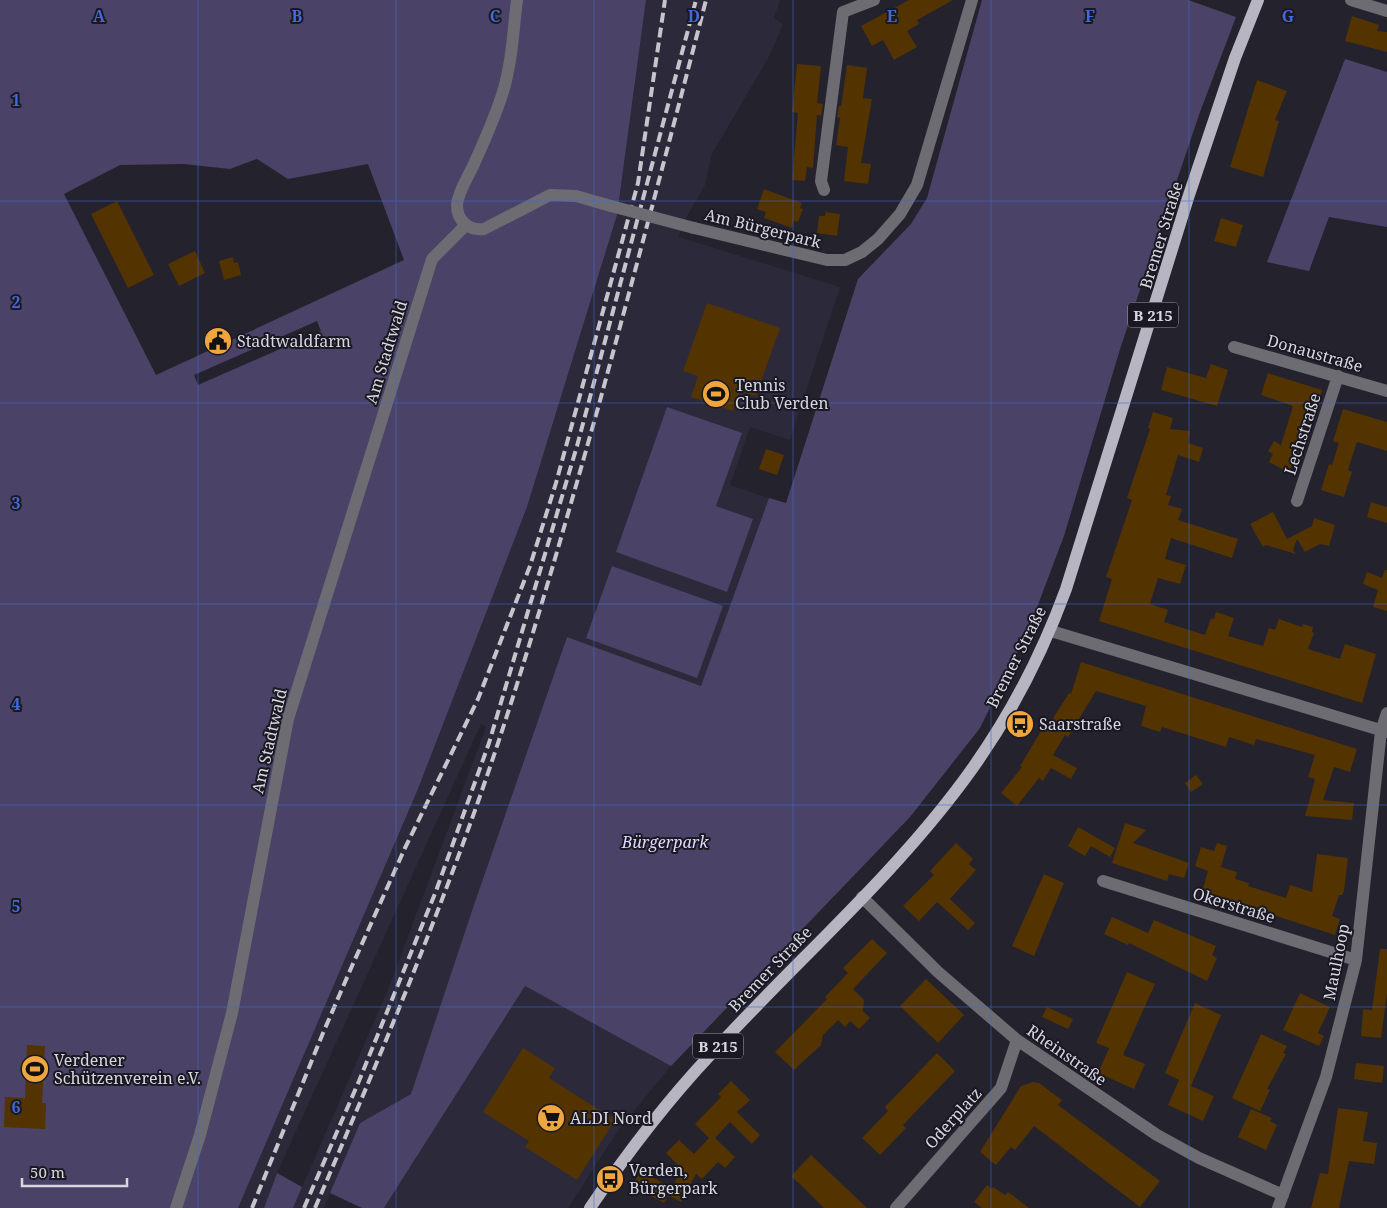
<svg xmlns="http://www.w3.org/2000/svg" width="1387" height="1208" font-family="'Noto Serif',serif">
<rect width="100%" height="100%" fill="#24222d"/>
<path fill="#2c293a" d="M646,0H780L774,18L783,24L770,55L712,154L705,185L682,225L679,237L840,287L790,440L750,427L730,485L769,498L701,686L567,637L476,899L411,1094L360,1123L324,1208H293L389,987L486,727L481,724L277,1173L264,1208H238L418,789L527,507L617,215Z
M525,986L671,1066L619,1129L568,1208H384Z"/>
<path fill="#4a4367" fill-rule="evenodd" d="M0,0H646L617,215L527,507L418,789L238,1208H0ZM257,159L288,179L368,164L404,260L156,375L64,194L120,165L184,164L230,169ZM317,321L321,331L198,385L194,375Z
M982,0H1188L1236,17L1200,112L1121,346L1064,536L1028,631L980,728L910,817L671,1066L525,986L384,1208H362L330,1193L360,1123L411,1094L476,899L567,637L701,686L769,498L786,503L858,279L911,224L927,198Z
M1345,59L1387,72V227L1329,217L1309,271L1267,262Z
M667,407L742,433L716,506L753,519L727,592L616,552Z
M612,566L723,606L697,678L586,638Z
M277,1173L302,1187L293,1208H264Z"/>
<path fill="#533300" d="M909,0H953L917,20L919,24L907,31L917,47L894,60L883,40L872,46L861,26Z
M1352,16L1379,25L1377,31L1387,32V52L1345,41Z
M797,64L821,66L817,103L823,104L821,116L817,115L813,168L807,167L805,181L792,180L798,113L792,112Z
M847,65L867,68L863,98L872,99L861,163L871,164L868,184L844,181L848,147L836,145L840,118L837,117L839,106H841Z
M1257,80L1287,91L1275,120L1279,121L1263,177L1230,167Z
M764,189L802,203L800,208L803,209L798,222L794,221L792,228L764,218L766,212L757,209Z
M117,201L154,275L128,288L91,214Z
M826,212L840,214L837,236L817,233L819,216H825Z
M1221,218L1243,225L1236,247L1214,241Z
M195,251L205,273L179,286L168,264Z
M233,257L234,263L238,262L241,275L224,280L219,261Z
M707,303L780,328L756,396L740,391L733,411L691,397L698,376L683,371Z
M222,326L228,339L210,348L204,334Z
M1211,364L1228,370L1217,406L1161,390L1167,367L1206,378Z
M1268,373L1322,390L1319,409L1314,408L1298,456L1288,472L1269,462L1273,454L1268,451L1274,441L1281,445L1293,406L1261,395Z
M1343,409L1387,422V451L1357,442L1348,470L1352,472L1344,497L1321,490L1329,464L1332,465L1339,443L1333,441Z
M1153,412L1173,418L1170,429L1190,431L1188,443L1203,448L1199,462L1178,455L1166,495L1171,496L1168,505L1182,509L1178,520L1238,539L1232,558L1171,538L1165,559L1186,565L1180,584L1158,578L1150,604L1168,610L1164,622L1205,635L1211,618L1214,619L1216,612L1234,618L1228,636L1263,646L1269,628L1275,630L1279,619L1302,627L1303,624L1313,627L1312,632L1314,633L1308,649L1340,659L1345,644L1376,654L1362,703L1099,621L1112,579L1106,577L1132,500L1127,498L1150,429L1148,428Z
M766,449L784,455L777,475L759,469Z
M1371,502L1387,507V523L1367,517Z
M1273,512L1287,539L1312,526L1314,518L1335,525L1329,546L1320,544L1305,552L1297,539L1293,550L1296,554L1266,545L1263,547L1250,524Z
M1385,570H1387V611L1373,607L1378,590L1363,584L1367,572L1382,578Z
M1081,662L1357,749L1350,772L1334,767L1323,800L1354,803L1352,820L1305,816L1315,779L1308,777L1315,755L1256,739L1254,745L1229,737L1226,747L1162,727L1160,732L1141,726L1146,706L1096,691L1068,737L1065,735L1053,755L1077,768L1071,779L1051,768L1043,781L1039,778L1017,806L1001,793L1022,767L1020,766L1047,721L1050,723L1069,693L1071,694Z
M1196,775L1203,784L1191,792L1185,783Z
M1125,823L1146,830L1133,843L1189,863L1184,878L1169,874L1167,881L1112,863Z
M1078,827L1115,848L1110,857L1091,846L1085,856L1068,846Z
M956,843L973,859L969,864L976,870L950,899L975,923L968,930L937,902L919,921L903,906L934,875L930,871Z
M1217,843L1227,846L1221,867L1237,872L1235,879L1249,883L1248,886L1286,898L1290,885L1312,892L1317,854L1348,858L1344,891L1342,895H1339L1332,916L1340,919L1335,935L1202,892L1208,871L1195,866L1201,847L1214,851Z
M1044,874L1064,883L1034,956L1012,946Z
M1112,917L1148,933L1154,920L1216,946L1212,955L1217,958L1207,981L1129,943L1128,945L1104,934Z
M872,939L887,953L853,989L864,1000L863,1011L870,1018L859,1029L850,1021L845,1027L838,1020L823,1035L821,1045L794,1070L775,1052L827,999L825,997L848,973L843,968Z
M1380,949H1387V993L1381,1038L1361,1036L1363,1009L1372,1010Z
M1127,972L1155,984L1123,1055L1145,1064L1134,1089L1098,1073L1109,1048L1096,1043Z
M926,979L964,1015L938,1043L900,1006Z
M1300,993L1330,1007L1318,1033L1324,1036L1319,1046L1283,1030Z
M1195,1003L1221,1015L1191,1086L1214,1096L1203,1121L1168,1105L1179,1080L1165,1073Z
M1047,1007L1073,1019L1068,1029L1042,1017Z
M1261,1034L1287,1046L1283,1053L1286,1054L1267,1089L1270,1090L1260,1111L1232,1098Z
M27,1045L45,1046L42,1103H46L45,1129L4,1127L5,1097L25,1098Z
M523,1048L555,1068L549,1078L615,1120L577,1180L525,1147L529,1141L483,1112Z
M937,1053L955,1071L903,1125L906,1128L880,1155L862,1138L888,1111L885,1107Z
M1356,1063L1384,1066L1382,1083L1354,1079Z
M731,1081L750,1100L737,1112L760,1135L752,1144L730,1122L715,1138L735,1157L725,1168L718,1162L702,1179L696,1174L681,1202L668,1195L682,1169L666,1153L679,1140L694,1154L709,1138L695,1124L721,1097L718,1094Z
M1033,1082L1039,1083L1062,1100L1058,1105L1160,1181L1140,1207L1034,1126L1015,1150L1011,1147L996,1165L980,1152L1021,1086Z
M1338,1108L1368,1112L1363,1141L1377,1143L1374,1164L1349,1161L1339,1208H1311L1320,1173L1328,1174Z
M1251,1109L1272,1118L1270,1121L1277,1125L1266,1150L1238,1137Z
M811,1155L847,1189L867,1208H824L803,1187L791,1176Z
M641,1171L672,1188L664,1203L632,1186Z
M987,1185L992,1189L993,1187L1005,1195L1008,1192L1029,1208H982L974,1202Z"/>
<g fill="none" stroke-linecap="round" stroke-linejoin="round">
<path stroke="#6d6c72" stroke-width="12" d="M517,0C513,32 512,64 502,95C494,119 484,142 473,166C468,177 458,192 457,205C457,221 469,231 484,229L550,195L576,196L611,206
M1351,0L1387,11
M824,190L821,181L843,12L874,0
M694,228L827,260H845L862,252L878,239L900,214L917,185L972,0
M1234,347L1387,391
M1297,501L1338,376
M1051,631L1387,732
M1103,881L1356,960
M862,897L938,972L1017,1040L1157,1135L1199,1158L1283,1195
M176,1208L200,1135L232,1013L288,719L432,259L466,225
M896,1208L1001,1088L1017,1040
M1278,1208L1326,1077L1356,960L1381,731L1387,713"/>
<path stroke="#b7b5c1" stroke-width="12" d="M590,1208C627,1153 667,1101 712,1053C795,962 890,880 964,780C1007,722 1041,657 1066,589L1188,198L1235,58L1258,0"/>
<path stroke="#c6c5cc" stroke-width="4" stroke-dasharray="10 5" stroke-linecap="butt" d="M252,1208L323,1033L352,966L405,848L478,699L530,566L556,483L638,183L665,0
M304,1208L359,1081L436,891L489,743L577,446L696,0
M315,1208C373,1073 430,938 479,799C524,670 561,539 598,408C635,272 671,136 706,0"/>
<path stroke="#6d6c72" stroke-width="12" d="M611,206L694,228"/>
</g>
<path fill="none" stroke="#4269d9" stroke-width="1" stroke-opacity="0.55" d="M198,0V1208M396,0V1208M594,0V1208M793,0V1208M991,0V1208M1189,0V1208M0,201H1387M0,403H1387M0,604H1387M0,805H1387M0,1007H1387"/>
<defs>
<symbol id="civic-disc" viewBox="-11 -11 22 22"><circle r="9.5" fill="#f0a63e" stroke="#1a1923"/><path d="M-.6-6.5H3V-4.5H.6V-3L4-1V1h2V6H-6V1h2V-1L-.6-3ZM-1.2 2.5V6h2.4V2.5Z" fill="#111"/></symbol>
<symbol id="stadium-disc" viewBox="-11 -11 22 22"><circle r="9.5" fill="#f0a63e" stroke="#1a1923"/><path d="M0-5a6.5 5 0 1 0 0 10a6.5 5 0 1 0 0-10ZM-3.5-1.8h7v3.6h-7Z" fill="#111"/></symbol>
<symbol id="bus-disc" viewBox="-11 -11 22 22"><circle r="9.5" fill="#f0a63e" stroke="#1a1923"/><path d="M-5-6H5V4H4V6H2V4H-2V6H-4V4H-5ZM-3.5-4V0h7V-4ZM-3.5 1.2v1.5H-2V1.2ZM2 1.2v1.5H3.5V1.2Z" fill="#111"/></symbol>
<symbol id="supermarket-disc" viewBox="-11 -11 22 22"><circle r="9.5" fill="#f0a63e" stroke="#1a1923"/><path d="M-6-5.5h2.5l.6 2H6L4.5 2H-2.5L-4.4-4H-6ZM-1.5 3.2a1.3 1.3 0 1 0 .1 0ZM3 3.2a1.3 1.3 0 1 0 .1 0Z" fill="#111"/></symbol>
</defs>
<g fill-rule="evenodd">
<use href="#civic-disc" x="202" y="325" width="32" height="32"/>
<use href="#stadium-disc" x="700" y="378" width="32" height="32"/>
<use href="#bus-disc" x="1004" y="708" width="32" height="32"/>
<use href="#stadium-disc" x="19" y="1053" width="32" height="32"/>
<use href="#supermarket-disc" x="535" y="1102" width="32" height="32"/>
<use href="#bus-disc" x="594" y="1163" width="32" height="32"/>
</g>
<g text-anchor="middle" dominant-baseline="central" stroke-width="4" stroke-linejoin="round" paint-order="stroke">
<g fill="#1a1923" stroke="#9f9ea6" stroke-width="1">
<rect x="1128" y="302.5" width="50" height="25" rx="4"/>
<rect x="693" y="1033.5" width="50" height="25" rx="4"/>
</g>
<g font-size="15" font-weight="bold" fill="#d8d7de">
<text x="1153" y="315">B 215</text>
<text x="718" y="1046">B 215</text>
</g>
<g font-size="16" fill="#d8d7de" stroke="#1a1923">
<text transform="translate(763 228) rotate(14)">Am Bürgerpark</text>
<text transform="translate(1161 235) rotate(-73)">Bremer Straße</text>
<text transform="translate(386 352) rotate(-73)">Am Stadtwald</text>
<text transform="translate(1315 353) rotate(16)">Donaustraße</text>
<text transform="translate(1302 434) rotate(-72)">Lechstraße</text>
<text transform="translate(1016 657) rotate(-63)">Bremer Straße</text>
<text transform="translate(269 741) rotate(-77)">Am Stadtwald</text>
<text transform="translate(1234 905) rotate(17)">Okerstraße</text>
<text transform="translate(1336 962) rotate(-79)">Maulhoop</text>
<text transform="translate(770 969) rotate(-46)">Bremer Straße</text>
<text transform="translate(1067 1055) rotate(35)">Rheinstraße</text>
<text transform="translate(953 1118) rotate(-48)">Oderplatz</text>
</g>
<g font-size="16" fill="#d8d7de" stroke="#1a1923" text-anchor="start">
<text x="237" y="341">Stadtwaldfarm</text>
<text x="735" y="385">Tennis<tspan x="735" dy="18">Club Verden</tspan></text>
<text x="1039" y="724">Saarstraße</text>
<text x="54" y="1060">Verdener<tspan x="54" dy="18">Schützenverein e.V.</tspan></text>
<text x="570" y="1118">ALDI Nord</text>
<text x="629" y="1170">Verden,<tspan x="629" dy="18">Bürgerpark</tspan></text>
</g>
<g font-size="16" font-style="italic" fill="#dfd9fe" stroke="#1a1923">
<text x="665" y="842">Bürgerpark</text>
</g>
</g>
<g font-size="16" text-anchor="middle" font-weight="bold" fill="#4269d9" stroke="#1a1923" stroke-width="4" stroke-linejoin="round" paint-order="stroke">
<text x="99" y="22">A</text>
<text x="297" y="22">B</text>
<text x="495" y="22">C</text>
<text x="694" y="22">D</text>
<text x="892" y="22">E</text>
<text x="1090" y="22">F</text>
<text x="1288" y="22">G</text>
<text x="16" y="106">1</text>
<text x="16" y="308">2</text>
<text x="16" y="509">3</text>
<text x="16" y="710">4</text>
<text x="16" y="912">5</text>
<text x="16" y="1113">6</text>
</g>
<path d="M22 1178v8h105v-8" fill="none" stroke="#d8d7de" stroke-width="2.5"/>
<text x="30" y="1178" font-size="15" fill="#d8d7de" stroke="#1a1923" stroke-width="4" paint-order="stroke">50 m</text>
</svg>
